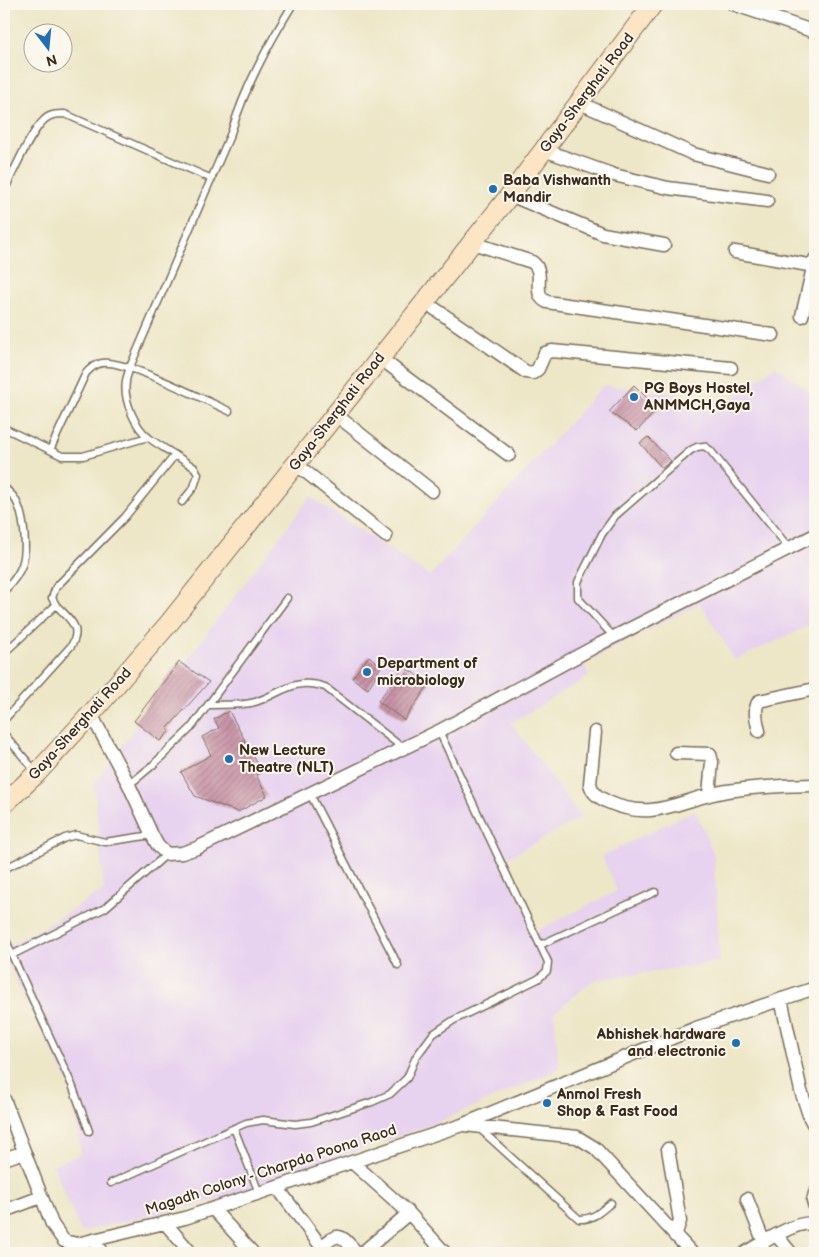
<svg xmlns="http://www.w3.org/2000/svg" width="819" height="1257" font-family="'Balsamiq Sans',sans-serif">
<defs>
<pattern id="building-hatch" width="6" height="6" patternUnits="userSpaceOnUse" patternTransform="scale(1.25)"><rect width="6" height="6" fill="#c893a7"/><path d="M-1 1l2-2M0 6l6-6M5 7l2-2" fill="none" stroke="#a47887"/></pattern>
</defs>
<rect width="100%" height="100%" fill="#fbf7ec"/>
<filter id="ink" filterUnits="userSpaceOnUse"><feTurbulence type="fractalNoise" baseFrequency=".02" numOctaves="2"/><feDisplacementMap in="SourceGraphic" scale="10" xChannelSelector="R" yChannelSelector="G"/><feConvolveMatrix kernelMatrix="1 2 1 2 8 2 1 2 1" color-interpolation-filters="sRGB"/></filter>
<filter id="wash" filterUnits="userSpaceOnUse"><feTurbulence type="fractalNoise" baseFrequency=".0096" numOctaves="4" result="noise"/><feDisplacementMap in="SourceGraphic" scale="20" xChannelSelector="R" yChannelSelector="G"/><feGaussianBlur stdDeviation="1.12" result="paint"/><feColorMatrix in="noise" values="0 0 0 0 0 0 0 0 0 0 0 0 0 0 0 0 0 1.4 0 .05"/><feComposite in="paint" operator="in"/></filter>
<g filter="url(#wash)">
<rect width="100%" height="100%" fill="#ede6c7"/>
<path fill="#e7d2ef" d="M776,366L815,397V623L735,660L700,603L584,663L589,676L511,723L581,817L501,862L536,931L617,891L602,856L695,810L714,854L720,962L594,980L554,1013L559,1069L441,1121L226,1198L81,1232L53,1165L81,1154L71,1088L4,956V948L42,928L104,890L94,783L310,497L430,576L604,385L728,401Z"/>
<g id="blocks">
<path fill="url(#building-hatch)" d="M634,385L658,409L637,431L609,412Z
M648,437L671,461L662,468L640,443Z
M369,656L381,666L368,689L352,678Z
M179,662L209,682L167,729L170,731L160,741L134,721Z
M404,667L430,683L404,720L378,701Z
M229,711L262,772L256,775L267,796L238,812L195,796L181,772L211,755L202,737L219,728L214,719Z"/>
</g>
</g>
<g filter="url(#ink)">
<use href="#blocks" fill-opacity="0" stroke="#796c59" stroke-width="1"/>
<g fill="none" stroke-linecap="round" stroke-linejoin="round">
<defs>
<path id="service" d="M4,191C13,173 30,133 44,120C50,114 57,114 65,114L212,179
M4,428L50,450L86,373C91,368 95,364 102,363C124,359 205,400 229,411
M50,450L62,456H83L148,437
M175,455L195,468L198,474L194,487L182,502
M4,487C7,490 10,493 13,496C24,510 28,548 22,565C19,574 11,584 4,591
M614,637L578,598V582L602,534L615,516L691,450L697,447L704,446L710,450L789,548
M4,653L56,605L52,598L56,587L125,517L175,455C166,449 157,444 149,438C135,427 123,400 126,382C126,377 129,372 130,367L231,133C245,87 268,45 293,4
M208,705C221,704 243,706 255,702C283,693 293,677 325,687L403,748
M4,720L71,646C83,627 69,619 56,605
M4,734L36,772
M129,785L153,765L191,728L287,598
M310,794L398,965
M4,869L65,838L76,835L105,842L152,835
M4,935L12,955
M540,945L655,892
M234,1128L259,1193
M480,1129L579,1219C593,1220 601,1211 611,1203
M89,1131L72,1085L12,955L105,908L167,854
M111,1183L246,1123L263,1120L295,1124L311,1122L372,1102L390,1094L407,1078L416,1057L433,1034L454,1020L538,979L547,971L548,962L439,731"/>
<path id="minor" d="M733,4L815,32
M580,103L693,154L768,173
M544,150L614,175L668,188L767,201
M510,195L603,234L664,245
M473,243L532,262C547,272 530,294 547,302L773,335
M735,252L814,266
M425,302L526,372L533,373L538,369L545,353L552,351L731,368
M802,316L815,259
M380,358L509,455
M335,414L432,491
M296,464L386,536
M91,714L129,785L152,835L158,846L167,854L182,853L197,848L439,731L598,645L815,535
M759,731C757,722 753,709 759,701L815,689
M595,732L590,784C593,795 599,797 608,802C655,823 682,798 727,791C757,787 786,785 815,785
M676,753L710,754L712,762L709,794
M781,999L801,1091L810,1118L815,1127
M4,1099L52,1224L64,1241L77,1244L185,1218L462,1125L696,1028L815,988
M464,1125L577,1137L595,1148L692,1253
M668,1149L680,1221L675,1236
M4,1159L24,1152
M352,1162L409,1213L445,1253
M277,1187L326,1253
M815,1193L813,1201L815,1207
M747,1199L764,1243
M213,1209L253,1253
M4,1211L41,1197
M166,1224L191,1253
M777,1236L791,1253
M93,1240L102,1253
M321,1247C341,1230 341,1236 357,1253
M362,1253L409,1213
M745,1253C761,1244 797,1219 815,1224"/>
<path id="secondary" d="M4,804L37,773L91,714L170,622L510,195L653,4"/>
</defs>
<use href="#service" stroke="#796c59" stroke-width="9"/>
<use href="#minor" stroke="#796c59" stroke-width="15"/>
<use href="#secondary" stroke="#796c59" stroke-width="21"/>
<use href="#service" stroke="#fff" stroke-width="6"/>
<use href="#minor" stroke="#fff" stroke-width="12"/>
<use href="#secondary" stroke="#fce5c4" stroke-width="19"/>
</g>
</g>
<g fill="#1f6fb2" stroke="#fbf7ec" stroke-width="2">
<circle cx="493" cy="189" r="5"/>
<circle cx="634" cy="397" r="5"/>
<circle cx="367" cy="672" r="5"/>
<circle cx="229" cy="759" r="5"/>
<circle cx="736" cy="1043" r="5"/>
<circle cx="547" cy="1103" r="5"/>
</g>
<g text-anchor="middle" dominant-baseline="central" stroke-width="4" stroke-linejoin="round" paint-order="stroke">
<g font-size="15" fill="#3b2a1e" stroke="#fbf7ec">
<text transform="translate(587 93) rotate(-53)">Gaya-Sherghati Road</text>
<text transform="translate(337 412) rotate(-52)">Gaya-Sherghati Road</text>
<text transform="translate(80 724) rotate(-48)">Gaya-Sherghati Road</text>
<text transform="translate(271 1170) rotate(-18)">Magadh Colony - Charpda Poona Raod</text>
</g>
<g font-size="15" font-weight="bold" fill="#3b2a1e" stroke="#fbf7ec" text-anchor="start">
<text x="503" y="180">Baba Vishwanth<tspan x="503" dy="17">Mandir</tspan></text>
<text x="644" y="388">PG Boys Hostel,<tspan x="644" dy="17">ANMMCH,Gaya</tspan></text>
<text x="377" y="663">Department of<tspan x="377" dy="17">microbiology</tspan></text>
<text x="239" y="750">New Lecture<tspan x="239" dy="17">Theatre (NLT)</tspan></text>
<text x="726" y="1034" text-anchor="end">Abhishek hardware<tspan x="726" dy="17">and electronic</tspan></text>
<text x="557" y="1094">Anmol Fresh<tspan x="557" dy="17">Shop &amp; Fast Food</tspan></text>
</g>
</g>
<rect width="819" height="1257" fill="none" stroke="#fbf7ec" stroke-width="20"/>
<g transform="translate(48 48) rotate(164)"><circle r="24" fill="#fbf7ec" stroke="#aea59a"/>
<path d="M0-4L9 19L0 12L-9 19Z" fill="#1f6fb2"/>
<text y="-8" font-size="14" font-weight="bold" text-anchor="middle" fill="#3b2a1e">N</text>
</g>
</svg>
